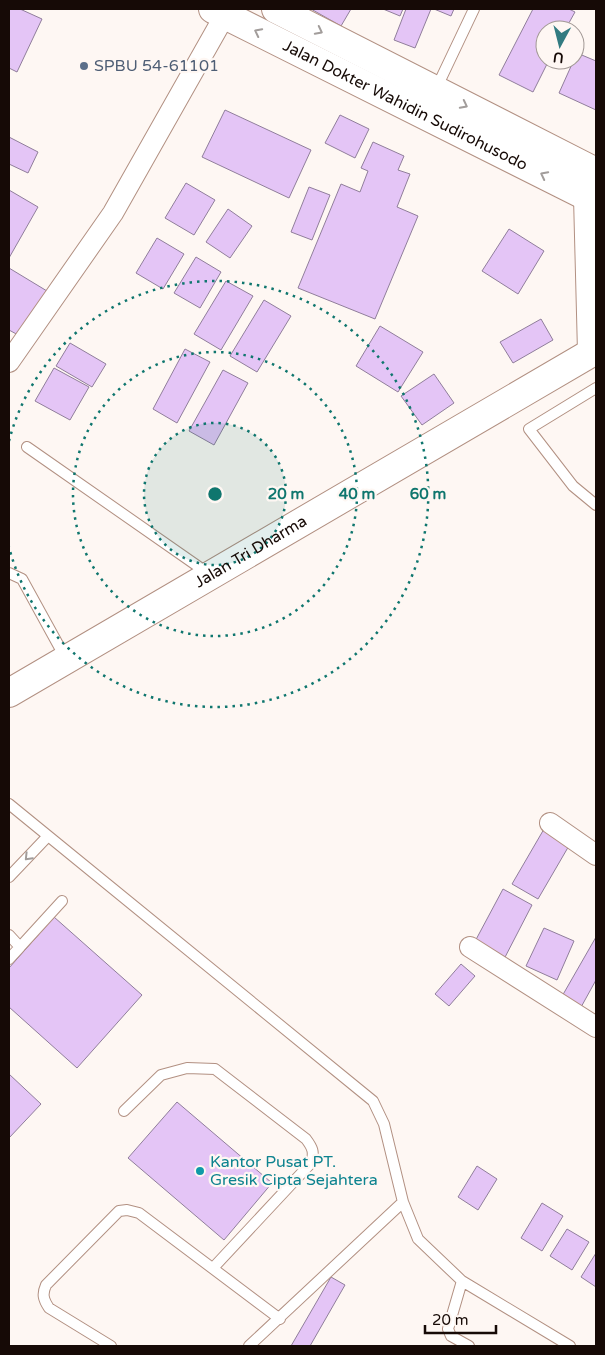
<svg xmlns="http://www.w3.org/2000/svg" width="605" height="1355" font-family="'Varela Round',sans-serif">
<rect width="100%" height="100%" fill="#fef7f3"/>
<path fill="#e4c5f6" stroke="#907e9b" d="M9,9H20L42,19L17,72L9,68Z
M311,9H351L341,26Z
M383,9H403L400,16Z
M406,9H431L415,48L394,40Z
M434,9H454L451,16Z
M533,9H569L575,12L565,30H545V60H549L533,92L499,75Z
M577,53L596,61V110L559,93Z
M225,110L311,150L289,198L202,157Z
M340,115L369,129L355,158L325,143Z
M9,137L38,152L28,173L9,164Z
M373,142L404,156L398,170L410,174L397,207L418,216L375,319L298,288L341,184L360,192L368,171L361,168Z
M186,183L215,200L194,235L165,218Z
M309,187L330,195L312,240L291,232Z
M9,190L38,207L9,258Z
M228,209L252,226L230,258L206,242Z
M509,229L544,251L518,294L482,271Z
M157,238L184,254L163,289L136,273Z
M196,257L221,272L200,308L174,293Z
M9,268L47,291L20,336L9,330Z
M226,281L253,296L221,350L194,334Z
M264,300L291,316L257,372L230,356Z
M541,319L553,340L513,363L500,342Z
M380,326L423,352L398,392L356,366Z
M70,343L106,364L92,387L56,366Z
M185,349L210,362L177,423L153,409Z
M54,368L89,387L70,420L35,401Z
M223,370L248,383L214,445L189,431Z
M434,374L454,403L422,425L401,396Z
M544,829L570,844L538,899L512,884Z
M503,889L532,905L502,963L472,947Z
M54,917L142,995L77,1068L9,1007V968Z
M544,928L574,941L557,980L526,966Z
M596,937V980L580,1009L561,998Z
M461,964L475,976L449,1006L435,994Z
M9,1074L41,1104L9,1138Z
M177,1102L272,1183L224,1240L128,1158Z
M477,1166L497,1179L478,1210L458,1197Z
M542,1203L563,1216L542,1251L521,1238Z
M567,1229L589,1242L572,1270L550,1256Z
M596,1253V1287L581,1277Z
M331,1277L345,1285L310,1346H291Z"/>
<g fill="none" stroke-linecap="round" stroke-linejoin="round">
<defs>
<path id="service" d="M436,89L474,9
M596,388L529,429L573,486L596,505
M27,447L209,574
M9,573L22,579L66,659
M9,804L373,1101L384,1124L403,1202L418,1239L462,1281L570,1346
M9,877L48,836
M9,935L20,947L9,959
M20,947L62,901
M124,1111L161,1075L187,1068L215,1069L306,1139C312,1147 315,1152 311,1163L213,1268
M462,1281L448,1329L451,1336L469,1346
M111,1346L49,1308C43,1299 42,1294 46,1285L119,1211L127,1210L139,1213L280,1319
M249,1346L403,1202"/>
<path id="minor" d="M9,362L113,213L225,15
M550,823L596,855
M470,947L596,1027"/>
<g id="secondary">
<path d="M588,197L592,352"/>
<path id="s1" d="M9,693L596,350"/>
</g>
<g id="trunk">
<path id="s2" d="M213,9L596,201"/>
<path d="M276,9L596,172"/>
</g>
</defs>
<use href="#service" stroke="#b29082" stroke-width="12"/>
<use href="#minor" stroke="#b29082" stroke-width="22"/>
<use href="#secondary" stroke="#b29082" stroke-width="30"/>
<use href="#trunk" stroke="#b29082" stroke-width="30"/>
<use href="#service" stroke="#fff" stroke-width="10"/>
<use href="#minor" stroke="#fff" stroke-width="20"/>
<use href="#secondary" stroke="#fff" stroke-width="28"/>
<use href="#trunk" stroke="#fff" stroke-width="28"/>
</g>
<defs><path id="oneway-chevron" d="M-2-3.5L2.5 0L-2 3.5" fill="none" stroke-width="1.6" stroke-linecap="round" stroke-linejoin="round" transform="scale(1.25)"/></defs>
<g stroke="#a29d9b">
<use href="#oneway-chevron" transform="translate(319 31) rotate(27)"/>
<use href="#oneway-chevron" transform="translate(258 32) rotate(-153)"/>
<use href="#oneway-chevron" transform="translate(464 105) rotate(27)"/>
<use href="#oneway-chevron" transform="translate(544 175) rotate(-153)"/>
<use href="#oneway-chevron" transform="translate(28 857) rotate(134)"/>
</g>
<circle cx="215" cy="494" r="71" fill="#0f766e" fill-opacity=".12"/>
<g fill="none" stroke="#0f766e" stroke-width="2.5" stroke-dasharray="2.5 5">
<circle cx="215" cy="494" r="71"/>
<circle cx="215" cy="494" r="142"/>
<path d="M9 441A213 213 0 1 1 9 547"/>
</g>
<circle fill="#5c6f8a" stroke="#fef7f3" stroke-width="2" cx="84" cy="66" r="5"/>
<circle fill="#0f9aa8" stroke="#fef7f3" stroke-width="2" cx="200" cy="1171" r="5"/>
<g text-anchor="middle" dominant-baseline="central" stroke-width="4.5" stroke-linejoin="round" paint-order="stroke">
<g font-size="16" fill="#4e5e75" stroke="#fef7f3" text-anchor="start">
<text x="94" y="66">SPBU 54-61101</text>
</g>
<g font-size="16" fill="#160a06" stroke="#fef7f3">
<text stroke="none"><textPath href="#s2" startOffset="215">Jalan Dokter Wahidin Sudirohusodo</textPath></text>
<text stroke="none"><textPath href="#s1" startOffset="280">Jalan Tri Dharma</textPath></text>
</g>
<g font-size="16" fill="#0d838f" stroke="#fef7f3" text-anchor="start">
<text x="210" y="1162">Kantor Pusat PT.<tspan x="210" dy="18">Gresik Cipta Sejahtera</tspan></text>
</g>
</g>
<circle cx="215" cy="494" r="8" fill="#0f766e" stroke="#fef7f3" stroke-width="2.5"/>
<g font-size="15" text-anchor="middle" font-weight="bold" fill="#0f766e" stroke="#fef7f3" stroke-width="4.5" stroke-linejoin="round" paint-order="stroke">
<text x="286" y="499">20 m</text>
<text x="357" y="499">40 m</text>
<text x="428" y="499">60 m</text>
</g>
<rect width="605" height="1355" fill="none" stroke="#160a06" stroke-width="20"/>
<g transform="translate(560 45) rotate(187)"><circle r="24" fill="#fef7f3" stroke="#a19894"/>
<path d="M0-4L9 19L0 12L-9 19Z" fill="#327b81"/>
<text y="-8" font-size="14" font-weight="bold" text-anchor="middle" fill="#160a06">U</text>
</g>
<path d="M425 1325v8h71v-8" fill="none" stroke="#160a06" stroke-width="2.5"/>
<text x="432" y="1325" font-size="15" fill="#160a06" stroke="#fef7f3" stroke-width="4" paint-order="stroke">20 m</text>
</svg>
